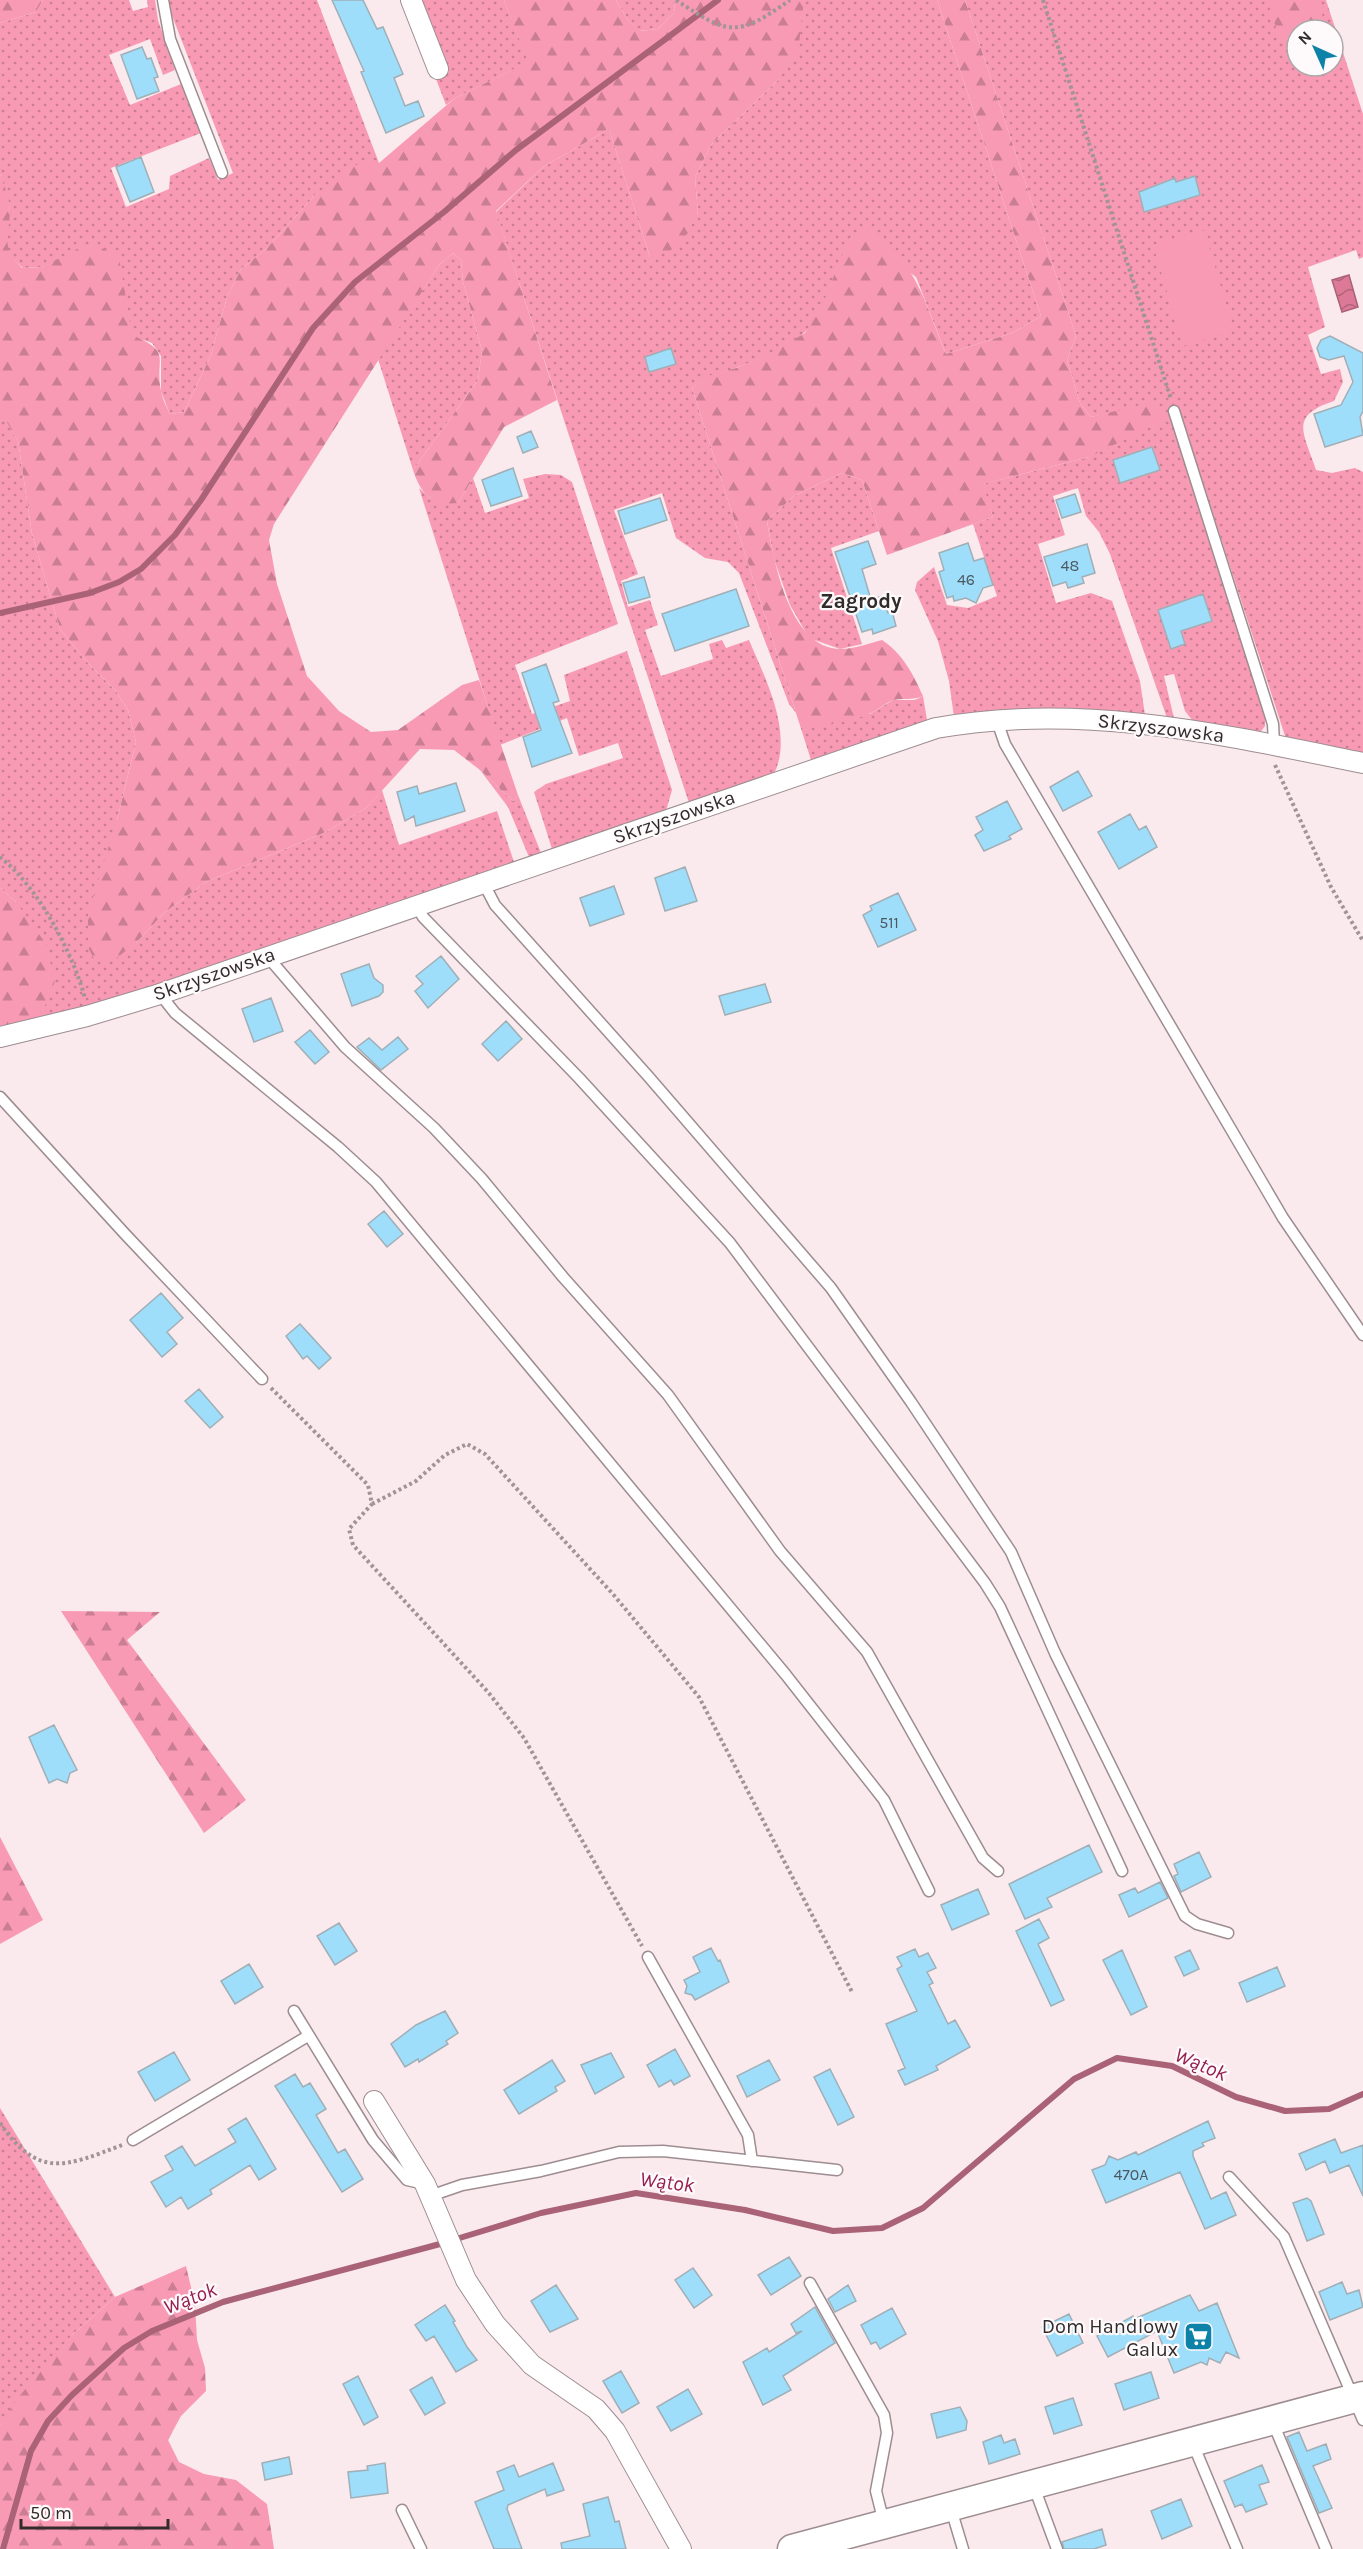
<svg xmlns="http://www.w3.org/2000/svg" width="1363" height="2549" font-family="Karla,sans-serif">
<defs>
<pattern id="grass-dots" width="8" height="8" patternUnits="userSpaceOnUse" patternTransform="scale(1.5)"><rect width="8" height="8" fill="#f99ab5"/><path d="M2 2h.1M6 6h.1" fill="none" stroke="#ca7e93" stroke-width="1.8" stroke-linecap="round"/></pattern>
<pattern id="forest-firs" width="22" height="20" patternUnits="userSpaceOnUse" patternTransform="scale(1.5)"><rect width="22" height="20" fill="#f99ab5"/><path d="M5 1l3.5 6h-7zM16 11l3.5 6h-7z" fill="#ca7e93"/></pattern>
<pattern id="water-waves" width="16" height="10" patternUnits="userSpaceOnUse" patternTransform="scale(1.5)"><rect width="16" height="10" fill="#dc7996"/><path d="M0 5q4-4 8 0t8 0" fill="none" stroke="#b3637b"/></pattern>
</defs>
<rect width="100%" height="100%" fill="#fae9ed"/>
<path fill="url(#grass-dots)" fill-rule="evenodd" d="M43,0H129L133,11L148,7L147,0H155L158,20L175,70L163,75L150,39L109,55L130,105L181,84L201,133L111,168L126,207L169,189L170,176L209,158L218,180L233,173L171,13L169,0H317L379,163L316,194L267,248L241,269L227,297L211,355L184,412L170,414L161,392V356L152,343L132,336L59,260L42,267L23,268L10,256L5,242L10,209L0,174V23L36,12Z
M420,0H504L529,62L455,98L446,105L436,79L449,72Z
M616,0H675L674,13L658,29L639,31L628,20Z
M804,0H937L1041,316L1012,333L946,354L916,277L854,234C837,260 825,315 804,333C786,349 759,359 738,367C720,374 706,375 692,388L796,713L870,714L893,700H915L923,696L927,720L917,727L811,760L796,713L789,704L739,573L728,562L705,558L676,538L662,493L614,510L638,574L621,581L628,607L650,600L658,625L645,630L661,676L713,659L709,644L722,640L726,648L749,640C765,678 794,733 774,774L689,803L496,212L543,167L609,129L650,257L698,213L695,177L711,145L778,80Z
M965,0H1326L1363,114V257L1359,259L1356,250L1308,267L1325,327L1308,335L1321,374L1340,369L1343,382L1334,401C1288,416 1304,433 1316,470L1332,473L1355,468L1363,472V755L1286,739L1181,415L1171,419L1265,715V726L1259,734L1192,720L1185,711L1174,674L1164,676L1174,718H1167L1110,554L1099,532L1086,516L1078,488L1053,496L1065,535L1038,544L1056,603L1091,593L1112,601L1140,681L1145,715L954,717L949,681L938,641L915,590L917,582L934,567L947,605L968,608L997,596L973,524L993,517L982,484L1089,457L1116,412L1091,417L1080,403L1067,360L1076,336ZM1297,30H1333V66H1297Z
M453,253L461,260L463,282L482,351L478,380L413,470L378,359L439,265Z
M5,418L18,441L32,534L60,629L88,663L116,691L128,710L136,742L117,820L136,943L164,913L206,882L326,832L366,808L382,790L399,845L497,811L514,862L101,1004L30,1023L16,902L0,888V421Z
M842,473L862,480L879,531L831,548L862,644L840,649L809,638L790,605L774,559L767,521L794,496Z
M545,474L561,475L572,482L618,624L515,665L532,714L570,701L564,675L627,651L672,790L666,811L552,849L534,792L546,784L623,758L618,743L579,756L567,718L500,745L419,488L430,498L458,503L473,478L485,513L529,498L523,479Z
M480,770L513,801L518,795L541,853L529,857L508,807Z
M0,2108L115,2297L73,2334L0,2426Z"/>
<path fill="url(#forest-firs)" d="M0,0H43L36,12L0,23Z
M504,0H616L628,20L640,31L658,29L674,13L675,0H804L798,52L778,80L711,145L695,177L698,212L688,233L670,251L650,257L609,129L543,167L496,211L557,400L504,427L458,503C431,506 421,494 413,470L478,380L482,351L463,282L461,260L453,253L439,265L274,524L269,540L277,584L307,676L339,711L371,732L398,730L462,685L479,680L518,795L513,801L480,770L454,750L420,749L366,808L326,832L206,882L164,913L136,943L114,960L95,961L88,947V913L117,820L136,742L128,710L116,691L88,663L60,629L32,534L18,441L5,419L0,421V174C4,185 10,200 10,211C9,239 0,246 22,268L42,267L83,246L97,245L119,257L132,335C174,353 154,357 161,391C162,399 167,407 170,414L184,412L211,355L227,297L241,269L267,248L316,194L362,161L379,163L455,98L528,62Z
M937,0H965L1076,336L1067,360L1080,403L1091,417L1153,402L1162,411L1165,420L1089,457L983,484L993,517L887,555L862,480L842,473L794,496L767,521C774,561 789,649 841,649C854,649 870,643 882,640C903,654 913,674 923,696C913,701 901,697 891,701C884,704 878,710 871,713C852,722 826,726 806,725L796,713L692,388L704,377L736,368L773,352L805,333L825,298L846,246L854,234L868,228C920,269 922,296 946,354L1012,333L1041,316Z
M1267,0H1319L1324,23L1321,30H1297V59L1294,61L1280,40Z
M0,888L16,902L46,944L55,981L45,1006L30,1023L0,1029Z
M61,1611L160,1612L127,1640L246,1800L204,1833Z
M0,1837L43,1920L0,1944Z
M186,2266L195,2304L197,2340L205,2368L206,2391L181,2416L168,2440L179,2462L204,2474L236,2480L267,2504L274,2549H0V2426L16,2400L73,2334L115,2297Z"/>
<path fill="#f99ab5" d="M1204,230L1234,330L1183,346L1153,245Z"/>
<path fill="url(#water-waves)" stroke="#a96276" stroke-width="1.5" d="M1349,275L1358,307L1342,312L1332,280Z"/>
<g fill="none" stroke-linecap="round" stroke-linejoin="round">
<path stroke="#a96276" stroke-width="6" d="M0,613L90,593L119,582L141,569L175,535L201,500L313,328L355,282L444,212L516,150L718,0
M3,2549L31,2451L48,2421L72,2395L124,2348L152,2331L223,2302L440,2244L541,2213L636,2193L745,2210L833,2231L882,2228L923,2208L1074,2079L1117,2058L1172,2066L1236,2097L1285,2111L1329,2109L1363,2094"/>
</g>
<path fill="#9edefb" stroke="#a0afb6" stroke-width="1.5" d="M332,0H363L377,29L383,27L403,74L394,78L405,106L418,101L424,116L386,133L361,72L364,71Z
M142,47L147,59L151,58L158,77L154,78L159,91L137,99L121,55Z
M141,157L154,192L130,202L116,167Z
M1195,176L1200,195L1144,212L1139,192L1175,178L1176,182Z
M1330,336L1363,353V411L1360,417L1363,435L1325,447L1314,414L1341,405L1353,382L1344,356L1329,360L1320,357L1317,348L1321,340Z
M671,348L676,364L649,372L645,357Z
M531,431L538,447L523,453L517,437Z
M1152,447L1160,470L1120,483L1113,460Z
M513,468L522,496L491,506L482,480Z
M1075,494L1081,512L1062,518L1056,500Z
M660,498L667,520L625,534L618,511Z
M868,541L876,564L862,569L871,600L882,596L888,613L892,611L896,626L873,634L872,629L862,632L835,552Z
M968,543L974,561L984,558L993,585L983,588L976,603L966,598L954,601L953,596L947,598L939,572L944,570L939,553Z
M1087,544L1095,573L1082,577L1084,583L1068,588L1066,582L1053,586L1044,557Z
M644,577L650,597L629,603L623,583Z
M736,589L749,626L675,651L662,614Z
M1203,594L1212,621L1181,631L1185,644L1171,649L1158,610Z
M546,664L559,701L553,703L572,753L532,767L523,737L541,730L522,673Z
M1078,771L1092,796L1063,811L1050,787Z
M456,783L465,811L416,826L414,816L405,821L397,792L417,786L419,794Z
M1007,801L1022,829L1009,836L1011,839L984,851L975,835L983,830L976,817Z
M1130,814L1139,830L1146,826L1157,847L1119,869L1098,832Z
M685,867L697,901L665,911L655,878Z
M614,886L624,914L590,926L580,898Z
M898,893L916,930L878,947L863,915L872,910L870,906Z
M441,956L459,979L428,1008L415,991L423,984L416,976Z
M369,964L374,978L383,985V992L379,996L352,1006L341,974Z
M765,984L771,1002L725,1015L719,996Z
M271,998L283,1031L254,1042L242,1009Z
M506,1021L522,1039L498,1061L482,1044Z
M310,1030L329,1052L315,1064L295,1042Z
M398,1037L408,1049L381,1070L357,1047L369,1038L382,1050Z
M384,1211L403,1234L387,1247L368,1224Z
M161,1293L183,1318L167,1332L177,1344L162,1357L130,1320Z
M300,1324L331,1358L319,1369L307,1356L303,1359L286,1336Z
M199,1389L223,1417L210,1428L185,1401Z
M54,1725L77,1770L70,1773L67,1783L57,1779L49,1783L29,1737Z
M1089,1845L1102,1872L1047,1898L1052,1907L1025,1919L1009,1884Z
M1199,1852L1211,1877L1181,1892L1174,1876L1178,1874L1174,1864Z
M1160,1882L1168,1898L1129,1917L1119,1895L1135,1888L1138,1893Z
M978,1889L989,1914L952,1930L941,1905Z
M1039,1919L1049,1938L1038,1944L1064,2000L1051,2006L1016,1931Z
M339,1923L357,1951L335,1965L317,1936Z
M711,1948L718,1961L720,1960L729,1982L695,2000L692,1995L685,1993L687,1986L684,1980L700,1972L693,1957Z
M915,1949L919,1957L928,1953L936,1968L927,1972L933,1983L929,1985L948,2024L955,2020L970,2047L936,2066L938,2070L905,2085L898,2071L905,2068L886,2024L917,2011L897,1969L902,1966L897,1957Z
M1122,1950L1147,2007L1131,2015L1103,1960Z
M1190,1950L1199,1969L1184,1976L1175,1957Z
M249,1964L263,1987L235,2004L221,1981Z
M1277,1967L1285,1986L1247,2002L1239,1983Z
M445,2011L458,2033L446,2041L448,2044L419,2062L418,2059L405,2067L391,2044L416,2025Z
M675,2049L690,2076L674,2085L671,2080L659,2087L647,2065Z
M174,2052L190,2080L155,2101L138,2072Z
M611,2053L624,2077L595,2094L581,2065Z
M552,2060L565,2081L555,2087L557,2091L519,2114L504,2090Z
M769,2060L780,2080L747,2097L737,2076Z
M830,2069L854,2117L838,2125L814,2077Z
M295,2074L303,2087L310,2083L326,2109L316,2115L338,2153L345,2149L363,2179L342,2192L275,2086Z
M246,2118L276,2169L259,2180L250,2165L210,2190L212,2194L188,2209L181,2197L166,2207L151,2182L173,2170L165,2156L182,2146L195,2166L236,2142L228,2129Z
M1208,2121L1215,2138L1202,2143L1204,2146L1193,2151V2156L1211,2199L1226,2192L1236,2215L1205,2229L1180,2172L1106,2203L1092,2170L1105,2165L1109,2156L1118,2160L1136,2152L1138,2155Z
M1335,2139L1341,2153L1363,2145V2196L1349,2165L1330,2173L1325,2161L1306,2170L1299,2154Z
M1307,2198L1311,2201L1324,2234L1307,2241L1293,2203Z
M789,2257L801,2276L771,2295L758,2275Z
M693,2268L712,2295L694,2308L675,2280Z
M1342,2282L1347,2294L1359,2290L1363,2307L1330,2320L1319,2292Z
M556,2285L578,2319L550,2332L531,2301Z
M848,2285L856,2301L835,2312L828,2299Z
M1190,2295L1199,2311L1217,2303L1239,2358L1226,2352L1220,2363L1209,2358L1207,2365L1201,2362L1174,2373L1157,2331L1108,2357L1097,2336L1133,2316L1134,2319Z
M445,2305L455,2321L453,2322L467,2347L477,2360L456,2372L434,2336L426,2341L415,2325Z
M815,2307L835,2343L783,2376L791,2390L763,2405L743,2362L767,2348L769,2352L802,2331L796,2333L791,2324Z
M892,2308L906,2334L880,2349L876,2342L871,2344L861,2325Z
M1069,2314L1083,2343L1057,2356L1042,2327Z
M621,2371L639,2403L622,2413L603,2381Z
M1151,2372L1159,2398L1124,2410L1115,2384Z
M358,2376L378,2417L364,2425L343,2384Z
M432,2377L445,2403L425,2415L410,2390Z
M688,2389L702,2414L671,2431L657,2407Z
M1073,2398L1082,2425L1054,2434L1045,2407Z
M960,2407L967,2421L966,2430L937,2438L931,2414Z
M1299,2432L1307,2451L1326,2444L1331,2459L1313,2466L1332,2508L1319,2513L1287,2437Z
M1001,2435L1004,2443L1015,2439L1020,2454L989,2464L983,2442Z
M289,2457L292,2474L265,2480L262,2463Z
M385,2463L388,2493L351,2498L348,2472L368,2470L367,2466Z
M553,2463L564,2490L547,2496L545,2489L508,2505L507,2509L522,2549H494L475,2502L504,2490L497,2472L514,2465L519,2477Z
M1262,2465L1269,2482L1259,2485L1267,2504L1246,2512L1242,2504L1235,2507L1224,2481Z
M608,2497L615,2522L619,2521L626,2549H562L561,2543L590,2536L583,2504Z
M1181,2499L1192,2526L1162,2539L1151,2511Z
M1102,2529L1106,2545L1094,2549H1064L1062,2542Z"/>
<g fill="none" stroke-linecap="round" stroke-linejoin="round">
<defs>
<path id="lane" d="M163,0L170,39L222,173
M1174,411L1273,724L1274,744
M996,718L1005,744L1283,1218L1363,1335
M483,882L495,905L648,1076L831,1288L911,1402L1011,1552L1055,1653L1185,1916L1197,1924L1228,1933
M416,905L423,917L579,1078L730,1243L985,1583L1000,1607L1122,1871
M267,956L345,1047L434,1128L482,1179L563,1277L668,1395L780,1551L867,1652L983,1858L998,1871
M160,994L175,1013L338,1147L376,1182L786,1675L884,1800L929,1891
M0,1097L125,1234L262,1379
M648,1957L748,2135L752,2161
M294,2011L373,2140L407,2180L425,2184
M133,2140L308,2036
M1229,2177L1284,2237L1363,2420
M430,2196L462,2185L541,2171L619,2152L663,2151L837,2170
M810,2283L884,2415L887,2433L876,2491L884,2523
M1273,2423L1326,2549
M1193,2444L1237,2549
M1034,2487L1057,2549
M951,2509L963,2549
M402,2510L421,2549"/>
<path id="street" d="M411,0L438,69
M0,1037L87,1016L160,994L936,728C1082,702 1220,734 1363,763
M374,2101L425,2184L466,2280L495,2324L532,2365L596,2409L615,2431L681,2549"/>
<path id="secondary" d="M792,2549L1363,2396"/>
</defs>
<use href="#lane" stroke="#9d8d91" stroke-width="13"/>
<use href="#street" stroke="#9d8d91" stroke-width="22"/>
<use href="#secondary" stroke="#9d8d91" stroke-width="31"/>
<path stroke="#a09497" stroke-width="4" stroke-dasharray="3 3" stroke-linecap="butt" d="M676,0C729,35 736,38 790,0
M1043,0L1171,399
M1275,765L1331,887L1363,941
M0,857C38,887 72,951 85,998
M271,1388L368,1485L372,1504L349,1529L353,1545L488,1692L524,1738L642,1946
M372,1504L416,1481L445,1455L467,1444L485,1454L612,1593L699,1697L852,1992
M0,2123C38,2179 65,2167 122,2145"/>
<use href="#lane" stroke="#fff" stroke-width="10"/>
<use href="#street" stroke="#fff" stroke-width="20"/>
<use href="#secondary" stroke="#fff" stroke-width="28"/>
</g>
<defs>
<symbol id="supermarket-square" viewBox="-11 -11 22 22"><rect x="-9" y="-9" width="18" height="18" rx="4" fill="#0d82a8" stroke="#fefafb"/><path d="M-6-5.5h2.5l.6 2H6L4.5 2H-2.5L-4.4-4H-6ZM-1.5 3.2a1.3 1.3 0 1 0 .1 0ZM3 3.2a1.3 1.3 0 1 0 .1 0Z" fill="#fff"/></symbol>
</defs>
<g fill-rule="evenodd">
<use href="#supermarket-square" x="1182" y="2320" width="33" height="33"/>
</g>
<g text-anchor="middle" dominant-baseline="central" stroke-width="4.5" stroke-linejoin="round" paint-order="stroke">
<g font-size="16" fill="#4c5860">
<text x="1070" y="565">48</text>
<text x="966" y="579">46</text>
<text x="889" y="922">511</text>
<text x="1131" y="2174">470A</text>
</g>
<g font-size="20" fill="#312b2c" stroke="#fefafb">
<text transform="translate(1161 728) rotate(7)">Skrzyszowska</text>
<text transform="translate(674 817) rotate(-19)">Skrzyszowska</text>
<text transform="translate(214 974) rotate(-19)">Skrzyszowska</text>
</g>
<g font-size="20" fill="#312b2c" stroke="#fefafb" text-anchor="end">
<text x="1178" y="2326">Dom Handlowy<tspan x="1178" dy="23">Galux</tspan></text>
</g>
<g font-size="21" font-weight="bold" fill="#312b2c" stroke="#fefafb">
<text x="861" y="601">Zagrody</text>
</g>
<g font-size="21" font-style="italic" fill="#951f4f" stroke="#fefafb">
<text transform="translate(1201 2064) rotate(23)">Wątok</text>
<text transform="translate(667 2182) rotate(7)">Wątok</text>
<text transform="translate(190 2298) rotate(-21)">Wątok</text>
</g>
</g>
<g transform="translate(1315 48) rotate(315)"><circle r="28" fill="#fefafb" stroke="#aca7a8" stroke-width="1.5"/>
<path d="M0-4.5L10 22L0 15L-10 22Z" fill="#0d82a8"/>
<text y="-9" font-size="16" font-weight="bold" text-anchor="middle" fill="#312b2c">N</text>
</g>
<path d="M21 2519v9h147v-9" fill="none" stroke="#312b2c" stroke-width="3"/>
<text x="30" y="2519" font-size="18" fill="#312b2c" stroke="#fefafb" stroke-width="4.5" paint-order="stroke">50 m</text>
</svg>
